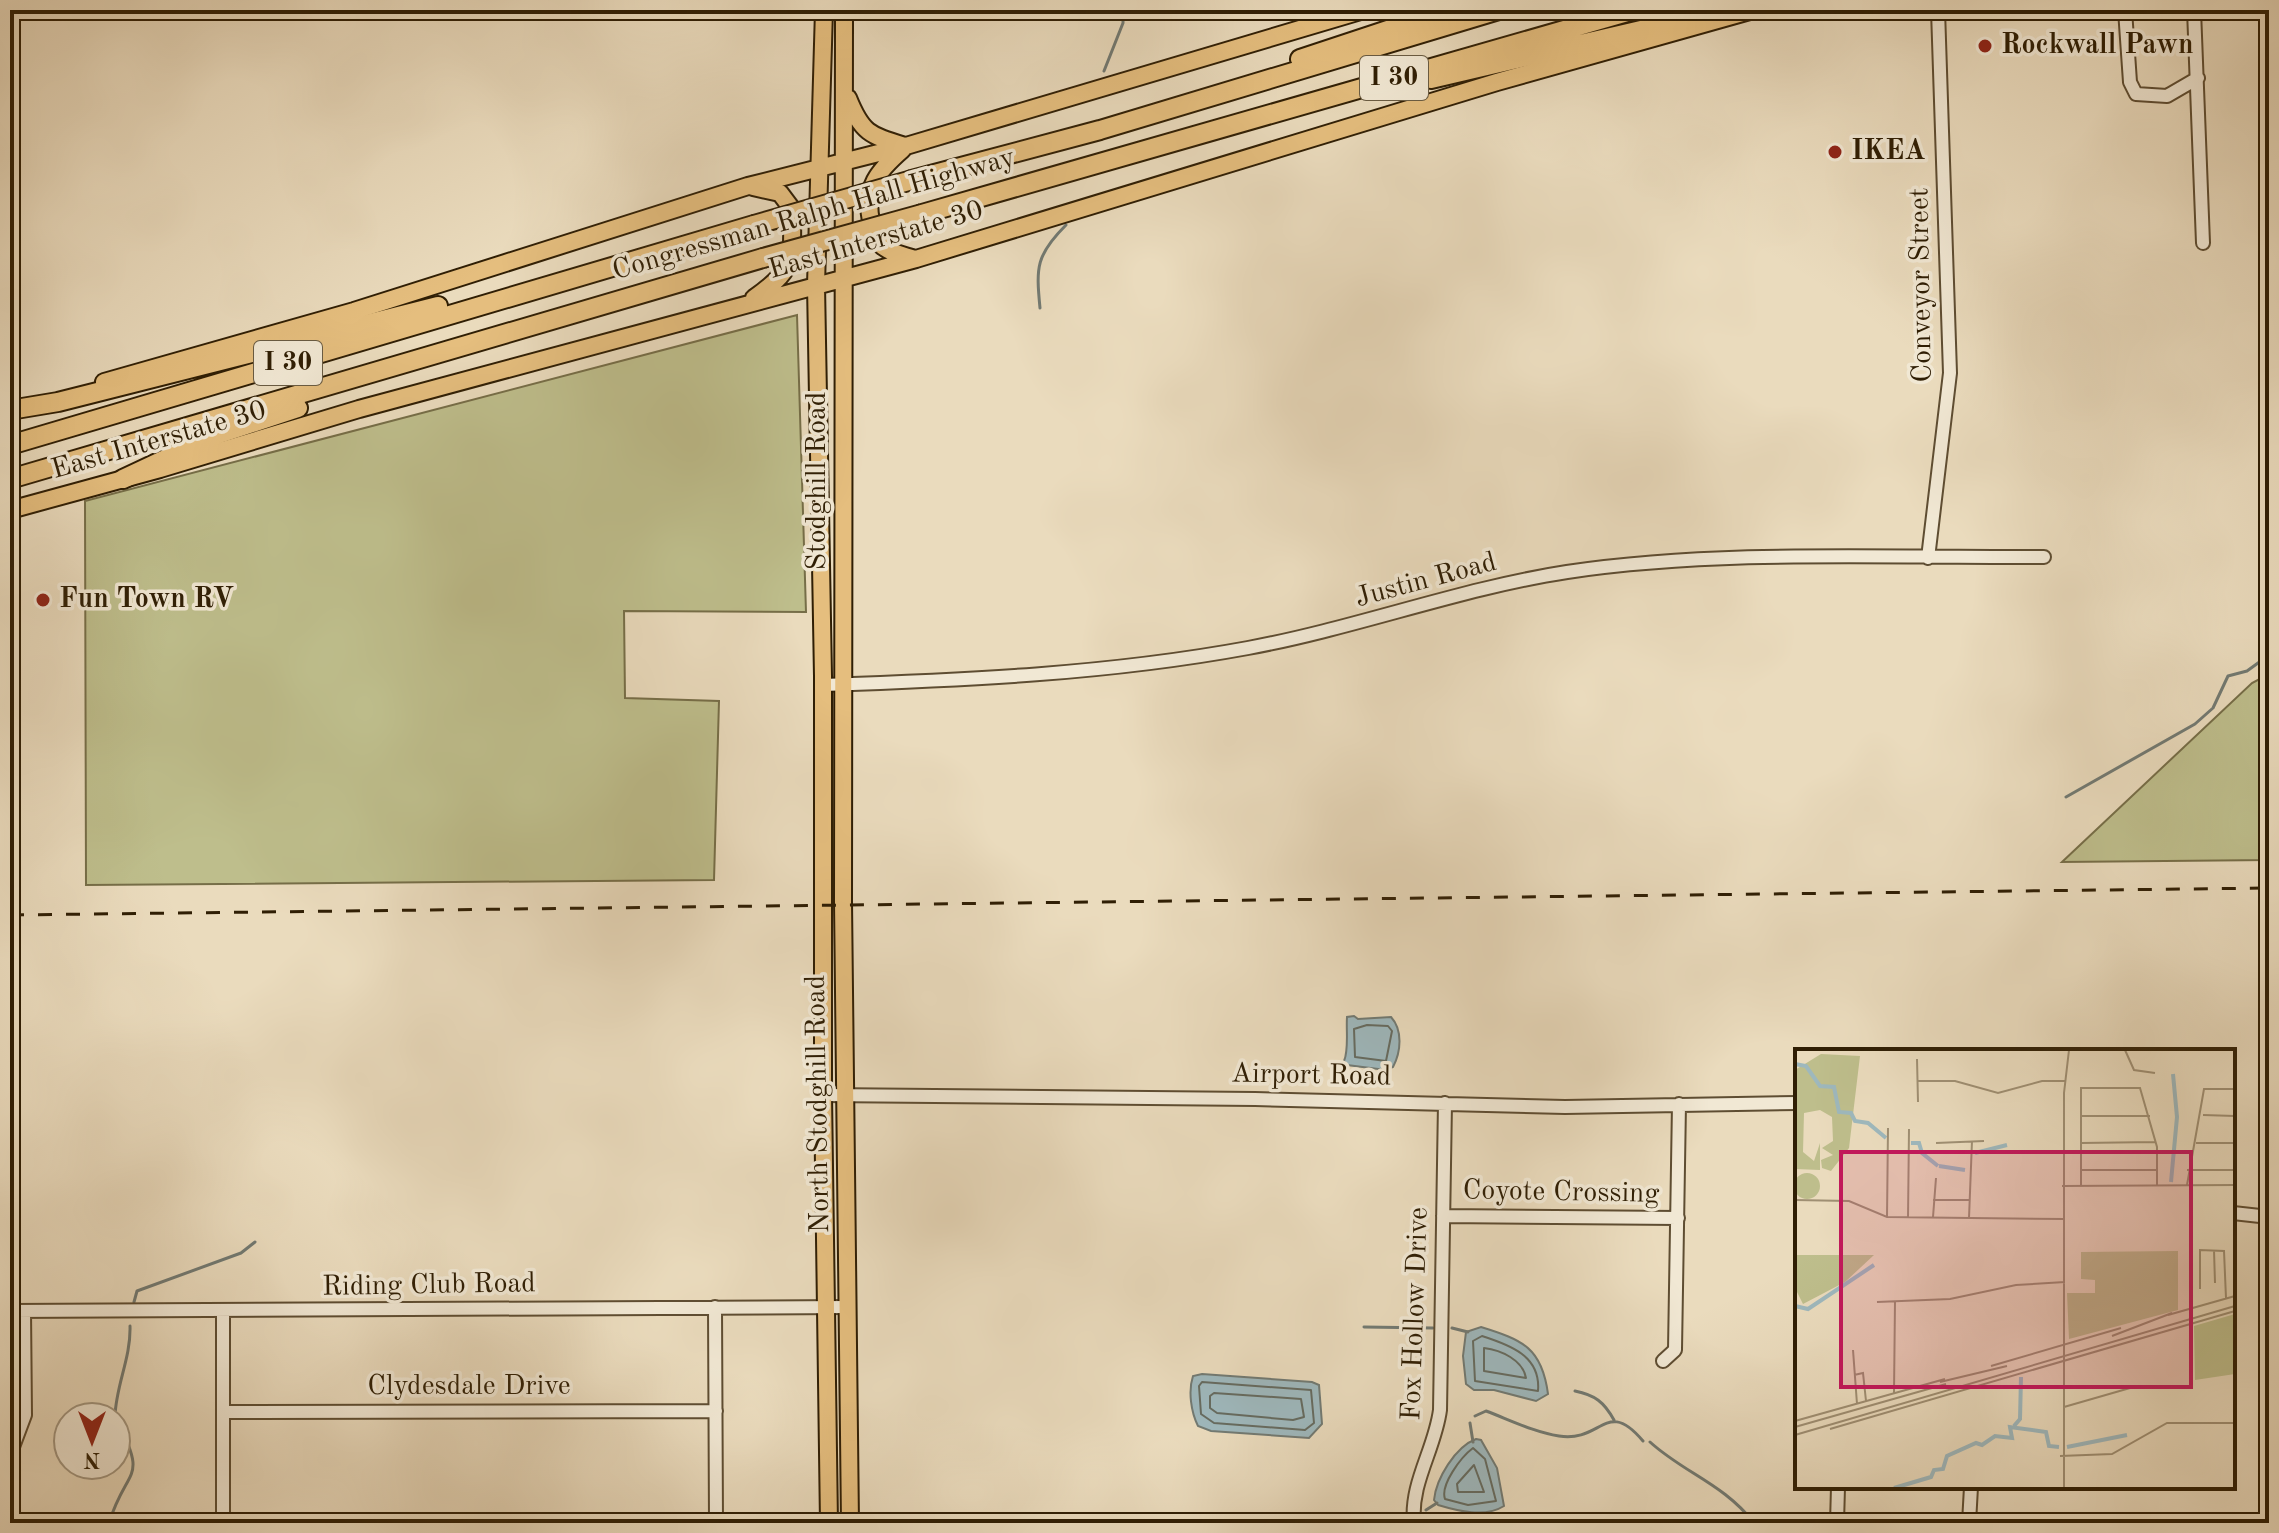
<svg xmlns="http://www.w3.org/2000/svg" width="2279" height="1533" font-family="'Old Standard TT',serif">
<rect width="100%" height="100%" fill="#eadbbd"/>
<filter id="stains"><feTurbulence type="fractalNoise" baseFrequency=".0025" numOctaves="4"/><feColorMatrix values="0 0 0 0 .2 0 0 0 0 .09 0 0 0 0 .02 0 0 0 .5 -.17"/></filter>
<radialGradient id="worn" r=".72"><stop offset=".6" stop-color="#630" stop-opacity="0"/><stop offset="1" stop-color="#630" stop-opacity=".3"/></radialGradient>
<path fill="#bebe8c" stroke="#766e48" stroke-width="2" d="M797,315L806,612L624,611L625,698L719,701L714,880L86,885L85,501Z
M2269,674V860L2062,862L2252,683Z"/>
<path fill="#9eb8bd" stroke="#727a73" stroke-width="2" d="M1354,1016L1358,1019L1391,1017C1403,1030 1401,1052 1393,1067L1386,1070L1347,1065L1344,1061C1349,1050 1346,1030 1347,1017Z
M1481,1327C1523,1340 1542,1348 1548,1394L1536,1401L1494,1390H1474L1466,1384L1463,1356L1466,1332Z
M1202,1374L1312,1382L1319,1385L1322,1424L1309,1438L1211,1431L1198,1426C1191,1412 1188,1391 1193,1376Z
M1476,1439L1481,1440L1497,1468L1504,1506C1485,1518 1458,1511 1438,1505L1434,1500C1436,1479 1455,1447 1476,1439Z"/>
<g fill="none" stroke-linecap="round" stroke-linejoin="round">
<path stroke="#666b60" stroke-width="2" d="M1367,1025L1388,1026L1392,1031L1386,1061L1355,1057L1354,1029Z
M1482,1336C1510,1345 1541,1356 1538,1391L1475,1381L1473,1341Z
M1484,1348C1501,1350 1523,1360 1526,1378L1484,1371Z
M1202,1382L1311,1390L1314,1423L1305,1430L1214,1423L1201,1414L1199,1386Z
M1214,1393L1301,1399L1304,1417L1293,1420L1217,1413L1210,1408V1396Z
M1473,1448L1485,1459L1496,1501L1468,1505L1445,1499C1440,1485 1461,1457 1473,1448Z
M1474,1465L1484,1492H1458L1457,1484Z"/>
<path stroke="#727a73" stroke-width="3" d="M1104,71L1123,23V10
M1040,308C1036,267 1036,255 1066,225
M2066,797L2195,724L2213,708L2228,676L2247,671L2269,655
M134,1302L137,1291L241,1253L255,1242
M1364,1327L1433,1328
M1452,1328L1468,1332
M1575,1391C1595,1395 1604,1402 1614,1420
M115,1416C116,1385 131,1358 130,1326
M1475,1416L1486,1411C1510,1420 1534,1432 1559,1436C1602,1443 1606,1397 1643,1441
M1470,1423L1473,1442
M1650,1442C1684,1473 1724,1484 1754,1523
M1426,1510L1437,1503
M109,1523C127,1465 149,1483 116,1418
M1381,1523L1404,1521"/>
<defs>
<path id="minor" d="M2125,10L2130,82L2136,94L2167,96L2198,78
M2194,10L2203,243
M1928,558L1950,373L1938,10
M823,685C966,680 1107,674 1248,648C1356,628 1462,588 1567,572C1722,549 1888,558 2044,557
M823,1095L1255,1099L1565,1107L1797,1103
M2233,1213L2269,1217
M1443,1216L1678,1218
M715,1307L716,1523
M10,1311L849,1307
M1663,1361L1675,1350L1679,1104
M223,1412L716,1411
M10,1455L25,1415L24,1311
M223,1523V1311
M1414,1523C1410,1483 1435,1449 1440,1410L1445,1103
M1837,1523L1838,1487
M1969,1523L1971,1487"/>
<path id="major" d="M824,10L816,285L823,676V1095L829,1523
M844,10L843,902L850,1523
M848,98C862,133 869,135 905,146
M902,150C878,171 864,187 871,221C872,230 873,238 880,244C889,253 903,255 915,259
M753,187L780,193L792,209C792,259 797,268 754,298
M104,382L354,311L748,186L906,146L1364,10
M10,510L160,469L359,409L916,259L1497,82L1753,10"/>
<path id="highway" d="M1300,59L1448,10
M1431,79L1727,10
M912,180L1100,130L1499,10
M922,214L1634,10
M10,410L58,402L438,306
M10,445L754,225
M10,479L763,258
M123,479L219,434L298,408"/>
</defs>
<use href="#minor" stroke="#5e4d32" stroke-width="16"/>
<use href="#major" stroke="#2f1e04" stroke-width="20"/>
<use href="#highway" stroke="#2f1e04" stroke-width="22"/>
<use href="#minor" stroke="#f1e8d4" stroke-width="12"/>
<use href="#major" stroke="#e5be7e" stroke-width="16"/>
<use href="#highway" stroke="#e5be7e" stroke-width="18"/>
<path stroke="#2f1e04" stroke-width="3" stroke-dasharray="14 14" stroke-linecap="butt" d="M10,915L2269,888"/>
<defs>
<path id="highway-bridge" d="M754,225L912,180
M763,258L922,214"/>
</defs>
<use href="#highway-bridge" stroke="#2f1e04" stroke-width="22" stroke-linecap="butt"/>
<use href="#highway-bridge" stroke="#e5be7e" stroke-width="18"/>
</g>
<g fill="#8f2418" stroke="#f1e8d4" stroke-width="3">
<circle cx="1985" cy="46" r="8"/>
<circle cx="1835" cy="152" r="8"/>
<circle cx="43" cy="600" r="8"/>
</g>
<g text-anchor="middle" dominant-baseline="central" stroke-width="7" stroke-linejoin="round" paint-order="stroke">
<g fill="#f1e8d4" stroke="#695b42" stroke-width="2">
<rect x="1360" y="56" width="68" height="44" rx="6"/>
<rect x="254" y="341" width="68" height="44" rx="6"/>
</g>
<g font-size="26" font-weight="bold" fill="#2f1e04">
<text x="1394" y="78">I 30</text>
<text x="288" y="363">I 30</text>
</g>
<g font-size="28" font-weight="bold" fill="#2f1e04" stroke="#f1e8d4" text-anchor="start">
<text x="2001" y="46">Rockwall Pawn</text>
<text x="1851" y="152">IKEA</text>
<text x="59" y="600">Fun Town RV</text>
</g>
<g font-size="28" fill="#2f1e04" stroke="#f1e8d4">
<text transform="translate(814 215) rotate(-16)">Congressman Ralph Hall Highway</text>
<text transform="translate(876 241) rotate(-16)">East Interstate 30</text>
<text transform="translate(1922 285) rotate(-91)">Conveyor Street</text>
<text transform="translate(159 441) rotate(-16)">East Interstate 30</text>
<text transform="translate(818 481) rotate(-90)">Stodghill Road</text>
<text transform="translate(1426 581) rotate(-15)">Justin Road</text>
<text transform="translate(1311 1076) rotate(1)">Airport Road</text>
<text transform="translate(819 1104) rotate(-91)">North Stodghill Road</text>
<text transform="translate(1561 1193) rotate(1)">Coyote Crossing</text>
<text transform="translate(429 1286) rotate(-1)">Riding Club Road</text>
<text transform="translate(1416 1314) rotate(-88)">Fox Hollow Drive</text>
<text x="469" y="1387">Clydesdale Drive</text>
</g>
</g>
<g transform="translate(1795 1049)">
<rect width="440" height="440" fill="#eadbbd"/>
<path d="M26,5L65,7L54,99L36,122L27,119L26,111L38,106L27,99L38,92L37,68L25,61L9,64L8,103L19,112L25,94V121L0,120V21ZM-1 137a13 13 0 1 1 26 0a13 13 0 1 1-26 0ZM383,202V261L274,290L272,244H300V231L286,230V203ZM0,206H79L50,233L8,255L0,239ZM440,265V325L400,331L399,277Z" fill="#bebe8c"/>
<path fill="none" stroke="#9eb8bd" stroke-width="4" d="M0,15L11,17L25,37L39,38L44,63L56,64L60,72L73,74L91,89M116,94H124L127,104L143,117M180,104L212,96M144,117L170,121M376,133L382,68L378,25M0,257L13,260L79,216M219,377L225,370L226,328M272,398L332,386M99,439L136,428L139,421L148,420L152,407L181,394L187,396L200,387L217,389L215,378L251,383L254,397L264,398"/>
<path fill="none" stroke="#9f8f73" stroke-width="2" d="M330,1L339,21L360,24M122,10L123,53M123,32H160L203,44L247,32H270M408,66L440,67M286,67H355M141,94L189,92M286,94L361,93M401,94H439M286,121H362M392,121H439M392,136L409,40H440M267,137L440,136M286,137V39H345L362,98V137M0,151L54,152L92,168L270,170M138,151H174M92,168L93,79M138,168L141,129M113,169L114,80M174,169L177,92M419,201L420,234M405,240V201L429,202L431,249M82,253L155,250L221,236L270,233M373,266L440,247M317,287L377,264M58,301L62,355M196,317L326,279M59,326L68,324L71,352M145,333L212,317M99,344L100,252M269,358L342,337M0,372L150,330M0,378L151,335M35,380L440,262M0,386L440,257M265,407L317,405L372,374H440M269,439V44L274,1"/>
<path fill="#c2185b" fill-opacity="0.15" stroke="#c2185b" stroke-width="4" d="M46,103H396V338H46Z"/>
<rect width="440" height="440" fill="none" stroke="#2f1e04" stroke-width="4"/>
</g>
<rect width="2279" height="1533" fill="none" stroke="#eadbbd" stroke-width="40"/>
<rect x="12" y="12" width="2255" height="1509" fill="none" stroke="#2f1e04" stroke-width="4"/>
<rect x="20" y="20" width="2239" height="1493" fill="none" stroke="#2f1e04" stroke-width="2"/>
<g transform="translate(92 1441) rotate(180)"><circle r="38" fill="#f1e8d4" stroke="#a39781" stroke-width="2"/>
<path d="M0-6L14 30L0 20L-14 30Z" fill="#8f2418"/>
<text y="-12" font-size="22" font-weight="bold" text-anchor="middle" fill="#2f1e04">N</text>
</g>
<rect width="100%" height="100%" filter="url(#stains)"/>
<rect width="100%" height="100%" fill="url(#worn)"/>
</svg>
